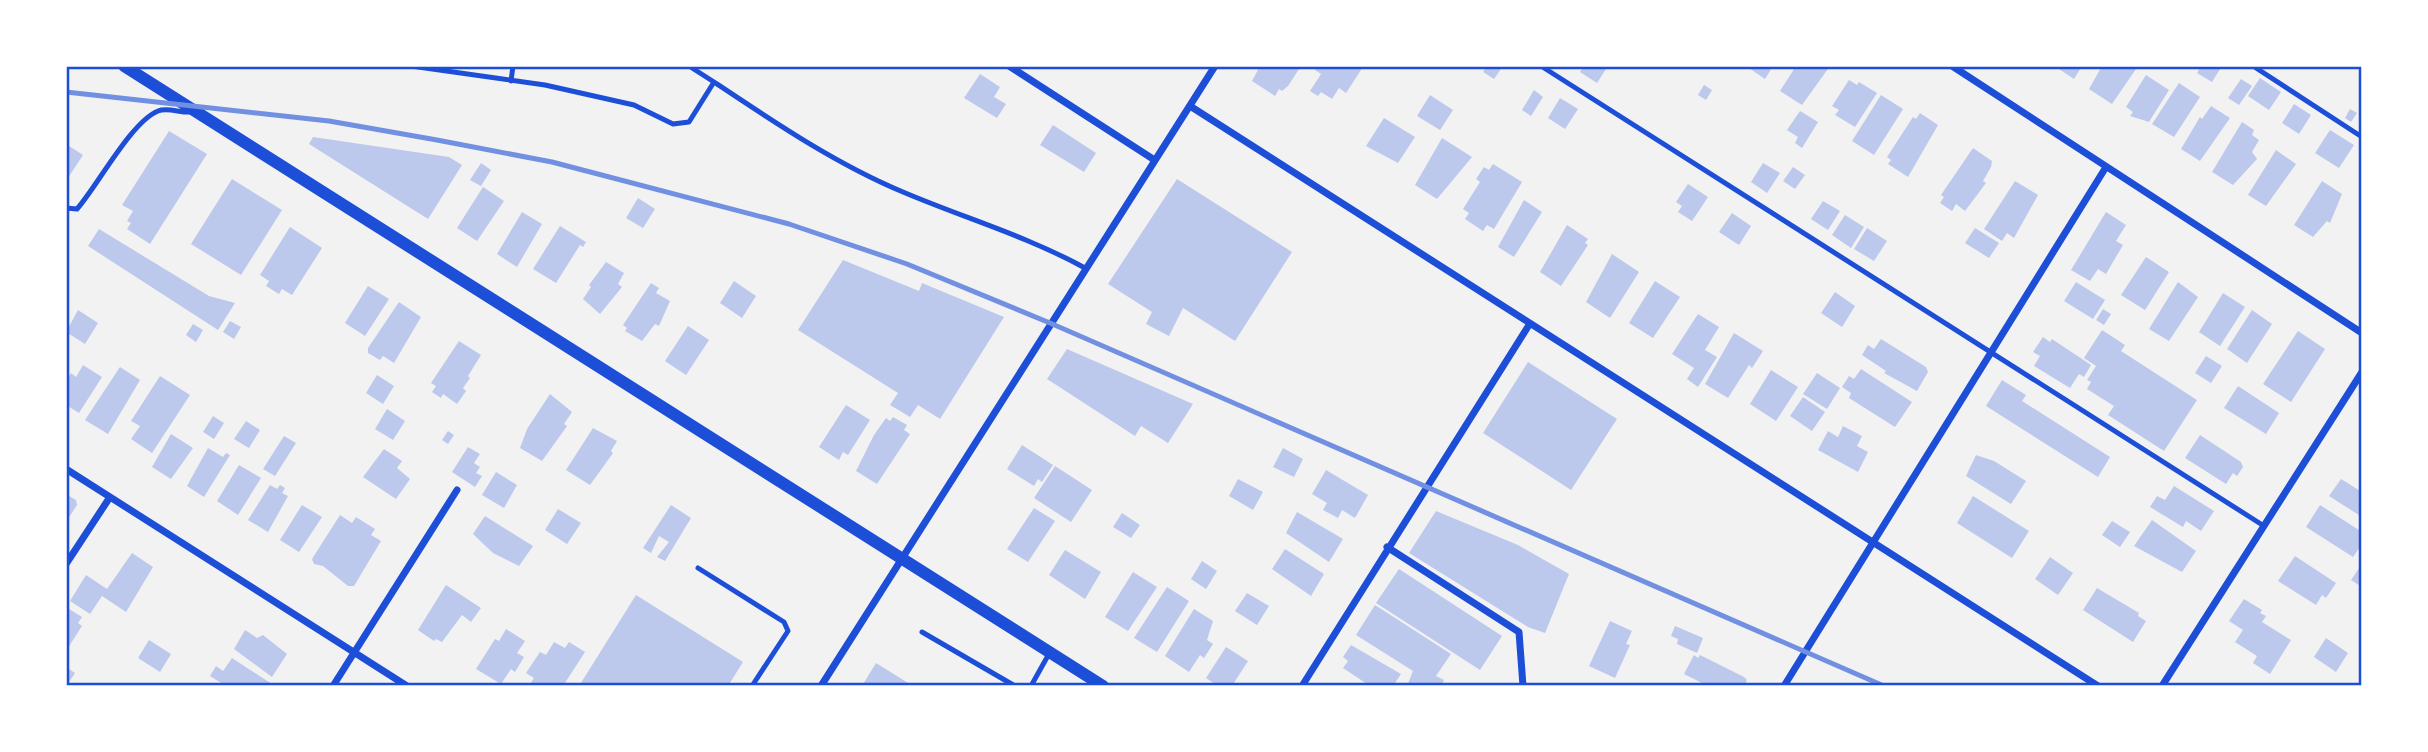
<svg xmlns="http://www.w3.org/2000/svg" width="2428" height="752" font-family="'Varela Round',sans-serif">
<rect width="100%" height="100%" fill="#f2f2f2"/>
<path fill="#bdc9ec" d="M1260,66H1301L1288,86L1282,91L1279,89L1275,96L1252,81Z
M1317,66H1359L1361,70L1346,93L1339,88L1332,99L1321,92L1318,96L1310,91L1321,74L1315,70Z
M1487,66H1503L1494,79L1483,72Z
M1584,66H1608L1597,83L1580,72Z
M1746,66H1773L1765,79Z
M1796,66H1830L1802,105L1780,91Z
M2060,66H2082L2074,79L2059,69Z
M2102,66H2138L2112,104L2089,89Z
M2201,66H2222L2212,82L2197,73Z
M980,74L1000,87L994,97L1006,104L997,118L964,98Z
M2146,75L2169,90L2149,122L2130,116L2133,112L2126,107Z
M2260,78L2281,92L2269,110L2248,96Z
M2241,79L2252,86L2239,105L2228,98Z
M1849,80L1857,85L1859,82L1877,93L1855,127L1835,115L1839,110L1832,106Z
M2179,83L2200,97L2174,137L2152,124Z
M1704,85L1712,90L1706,100L1698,95Z
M1534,90L1543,97L1531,116L1522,110Z
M1430,95L1453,110L1440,130L1417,116Z
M1881,95L1903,109L1874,155L1852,141Z
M1560,98L1578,109L1565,129L1548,118Z
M2294,104L2311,115L2299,134L2282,123Z
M2211,106L2230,118L2200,161L2181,149L2200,117L2202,119Z
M2350,109L2357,113L2351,122L2345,118Z
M1800,111L1818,122L1802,148L1795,143L1798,137L1787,130Z
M1920,113L1938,125L1908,177L1888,164L1891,160L1887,157L1913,117L1916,119Z
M1384,118L1415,137L1398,163L1366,146Z
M2242,122L2254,130L2252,135L2259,140L2252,152L2257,159L2233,185L2212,172Z
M1053,125L1096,153L1084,172L1040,145Z
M2330,130L2354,145L2339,168L2315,153Z
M169,131L207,154L150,244L127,229L131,223L127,221L133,211L122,205Z
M313,137L449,157L462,165L428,219L309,144Z
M1442,138L1472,157L1437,199L1415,185Z
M66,144L83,155L66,181Z
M1973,148L1992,161L1991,167L1983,181L1986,183L1965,211L1956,204L1952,211L1940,203L1944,197L1941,195Z
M2276,150L2296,164L2266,206L2248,195Z
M481,163L491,170L481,186L470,180Z
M1763,163L1780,173L1767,193L1751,182Z
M1493,164L1522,182L1494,229L1487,225L1483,231L1465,219L1469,213L1463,209L1480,182L1476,179L1484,167L1489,170Z
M1793,167L1805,175L1795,189L1783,181Z
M232,179L282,210L241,275L191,244Z
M1177,179L1292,252L1235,341L1183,308L1169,336L1146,324L1152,312L1108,284Z
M2015,181L2038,195L2014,238L2007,233L2002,241L1984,229Z
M2322,181L2342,194L2330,223L2327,221L2313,237L2294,225Z
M1688,184L1708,197L1692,221L1678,212L1682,206L1676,202Z
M483,187L504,201L477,241L457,228Z
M638,198L655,209L643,228L626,218Z
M1524,200L1542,212L1514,257L1498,247Z
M1823,201L1840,211L1828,230L1811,219Z
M522,212L542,224L517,267L497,254Z
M2106,212L2126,225L2116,241L2123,245L2106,274L2098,269L2090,281L2071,270Z
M1732,213L1751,226L1739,245L1719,232Z
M1845,215L1864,227L1851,248L1832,235Z
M1567,225L1588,239L1585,243L1588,245L1561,286L1540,272Z
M560,226L586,242L583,247L580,245L556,283L533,269Z
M290,227L322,248L292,295L282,289L279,294L266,286L269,281L260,275Z
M1867,228L1887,241L1874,261L1854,249Z
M1975,228L1999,243L1989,258L1965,243Z
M99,229L209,296L235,303L218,330L88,246Z
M1612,254L1639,272L1610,318L1586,302Z
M2146,257L2169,272L2145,310L2121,295Z
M843,260L919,291L922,283L1004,317L940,419L918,405L910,417L890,405L898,393L798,330Z
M606,262L624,273L618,284L622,287L600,314L583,299L591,287L589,285Z
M734,281L756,296L742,318L720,303Z
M1655,281L1680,297L1653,338L1629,323Z
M2076,282L2105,300L2093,319L2064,301Z
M2178,282L2198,297L2169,341L2149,329Z
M651,283L659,288L656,293L670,301L659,326L655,324L642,341L625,331L627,328L623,325Z
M368,286L389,299L365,336L345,323Z
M1835,292L1855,306L1842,327L1821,313Z
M2223,293L2245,307L2220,346L2199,332Z
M399,302L421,317L394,363L383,356L380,360L368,353V348Z
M2103,309L2111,314L2104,325L2096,320Z
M78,310L98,323L85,344L66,332Z
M2252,310L2272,324L2247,363L2227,349Z
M1698,314L1719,327L1705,350L1717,357L1698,387L1687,379L1694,368L1672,354Z
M230,321L241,327L234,339L223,332Z
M193,324L203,330L196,342L186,335Z
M688,326L709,340L686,375L665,361Z
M2102,330L2125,345L2121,351L2197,400L2164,451L2108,415L2114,406L2087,389L2091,382L2087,380L2096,366L2084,358Z
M2298,331L2325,349L2291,402L2263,384Z
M1734,333L1763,351L1752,368L1749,365L1728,398L1705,384Z
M2043,337L2050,342L2052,339L2091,365L2084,377L2079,374L2070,388L2034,366L2040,356L2033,352Z
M1881,339L1926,367L1928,372L1917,391L1884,373L1886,371L1862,355L1868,345L1874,349Z
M459,341L481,355L468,376L470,378L463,388L466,391L457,404L443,394L441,398L432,392L436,386L431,383Z
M1067,349L1193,404L1168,443L1141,426L1135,436L1047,379Z
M2206,356L2222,366L2211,383L2195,373Z
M1528,362L1617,419L1571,490L1483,433Z
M83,365L102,377L79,413L66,405V381L71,373L76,377Z
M120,367L140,380L108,434L85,420Z
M1861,369L1912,402L1895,427L1849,398L1851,393L1842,387L1849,376L1854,379Z
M1771,370L1798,387L1776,421L1750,404Z
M1817,373L1840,388L1827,409L1803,394Z
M377,375L394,386L383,404L366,393Z
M160,376L190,395L152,453L131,439L140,426L131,421Z
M2002,380L2026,395L2022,401L2110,457L2098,477L1986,406Z
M2238,386L2279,413L2266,434L2224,408Z
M550,394L572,412L564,424L567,426L542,461L520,448L527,429Z
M1803,397L1825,412L1812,431L1790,416Z
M846,405L870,420L848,455L843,452L839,460L819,447Z
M387,409L405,421L393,440L375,429Z
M213,416L224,423L214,439L203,432Z
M893,417L907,425L904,430L910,434L877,484L856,471L874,435L886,418L890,421Z
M246,421L260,430L249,448L234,439Z
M1843,426L1862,436L1857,446L1868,452L1858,472L1818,450L1828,431L1838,437Z
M593,428L617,441L611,451L613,453L590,485L566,470Z
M448,431L454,435L448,444L442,440Z
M171,434L193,448L171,479L152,467Z
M2200,435L2241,462L2243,467L2237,476L2233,473L2226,484L2185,458Z
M284,436L296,443L275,476L263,469Z
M1022,445L1053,465L1042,482L1038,479L1034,486L1007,469Z
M468,447L480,454L474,463L480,467L476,473L482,476L475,487L452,472Z
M208,448L223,457L226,453L230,455L204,497L187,486Z
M1283,448L1303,459L1294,477L1273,467Z
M384,449L402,461L397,468L410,479L396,499L363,477Z
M1976,455L1994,461L2026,481L2011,504L1966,476Z
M239,465L261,478L238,515L217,501Z
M1055,466L1092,490L1071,522L1034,498Z
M1326,470L1368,495L1355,518L1342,510L1338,518L1323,510L1327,503L1312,494Z
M496,472L517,485L504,508L482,495Z
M1238,479L1263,492L1253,510L1229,496Z
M2341,479L2362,492V517L2329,496Z
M270,485L277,489L280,485L285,488L282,493L288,496L268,532L248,520Z
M2174,486L2214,511L2201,531L2186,521L2183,527L2150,507L2157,496L2165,500Z
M66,494L76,500L77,505L66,522Z
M1973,496L2029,531L2012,558L1957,523Z
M302,505L322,517L299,552L280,540Z
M671,505L691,518L665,561L657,557L669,542L659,536L651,553L643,548Z
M2320,505L2362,532V544L2353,557L2306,527Z
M1034,508L1055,521L1028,562L1007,549Z
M558,509L581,523L567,544L545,530Z
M1436,511L1518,545L1569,574L1545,633L1528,627L1409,553Z
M1297,512L1343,539L1329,562L1286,533Z
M1122,513L1140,525L1131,538L1113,527Z
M340,515L352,523L356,517L375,529L371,535L381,541L354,586H348L323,566L314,564L312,559Z
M485,516L533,546L519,566L493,553L473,534Z
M2152,520L2196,551L2182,572L2134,546Z
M2112,521L2130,532L2120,547L2102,535Z
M1285,549L1324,574L1311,596L1272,569Z
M1065,550L1101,572L1085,599L1049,575Z
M132,553L153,567L126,612L102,596L90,614L70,601L86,575L107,589Z
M2295,556L2336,583L2326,598L2322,595L2316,605L2278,581Z
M2050,557L2073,573L2058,595L2035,579Z
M1202,561L1217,571L1206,589L1191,579Z
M2362,564V587L2351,580Z
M1399,569L1502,636L1480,670L1376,603Z
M1133,572L1157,587L1128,631L1105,617Z
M446,585L481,608L471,622L462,615L442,642L436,639L434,641L418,630Z
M1167,587L1189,601L1157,652L1134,638Z
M2097,588L2139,613L2138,616L2146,621L2133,642L2083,610Z
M1247,593L1269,606L1257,625L1235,611Z
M636,595L743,662L728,686H579Z
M2244,599L2262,610L2260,613L2266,616L2262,622L2291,640L2270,674L2253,663L2257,656L2235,642L2243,630L2229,621Z
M1375,605L1451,654L1436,676L1444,680L1441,686H1407L1413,671L1356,635Z
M66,607L82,617L78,623L82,626L66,651Z
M1194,609L1213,621L1207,640L1213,644L1204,658L1200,655L1189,672L1165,656Z
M1610,621L1632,631L1626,644L1630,645L1615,678L1589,666Z
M1675,626L1703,638L1697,653L1677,644L1678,639L1671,636Z
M506,629L525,641L517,653L524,657L515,672L511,669L501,684L476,669L495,639L499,641Z
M245,630L257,638L263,635L287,654L272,677L234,649Z
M2326,638L2348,653L2336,672L2314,657Z
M149,640L171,654L160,672L138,658Z
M554,642L565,648L569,642L585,652L563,686H529L534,678L526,673L540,652L546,655Z
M1351,645L1401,674L1393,686H1370L1343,668L1348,661L1343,657Z
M1226,647L1248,661L1232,686H1218L1206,678Z
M1694,655L1698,658L1700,655L1744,677L1747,680L1744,686H1708L1684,674Z
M232,658L275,686H226L210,676L216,666L223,671Z
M876,663L913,686H862Z
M66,667L75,673L69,682L66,681Z"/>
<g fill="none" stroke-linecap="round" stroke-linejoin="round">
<path stroke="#1d4ed8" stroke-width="5" d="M411,66L545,85L634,105L673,124L689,122L714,82C774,122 836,164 903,192C964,218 1027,236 1085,268
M689,66L714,82
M1541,66L2264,526
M2253,66L2362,137
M511,81L513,66
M66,208L77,209C98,185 131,122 158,111C167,107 181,113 190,112
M698,568L784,622L788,631L752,686
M922,632L1015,686
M1031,686L1050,652"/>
<path stroke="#1d4ed8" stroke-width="7" d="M1009,66L1153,159
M1952,66L2362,333
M1190,106L2098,686
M66,469L407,686
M1387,547L1519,632L1523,686
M66,564L110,497
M333,686L457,490
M821,686L1215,66
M1302,686L1529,325
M1784,686L2106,167
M2162,686L2362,372"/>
<path stroke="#1d4ed8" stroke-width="12" d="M124,66L1103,686"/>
<path stroke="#7290e2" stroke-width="5" d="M66,92L329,121L437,140L552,162L789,224L907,264L1050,323L1884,686"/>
</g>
<rect width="2428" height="752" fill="none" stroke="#ffffff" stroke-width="136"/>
<rect x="68" y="68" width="2292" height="616" fill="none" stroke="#1d4ed8" stroke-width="2.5"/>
</svg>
